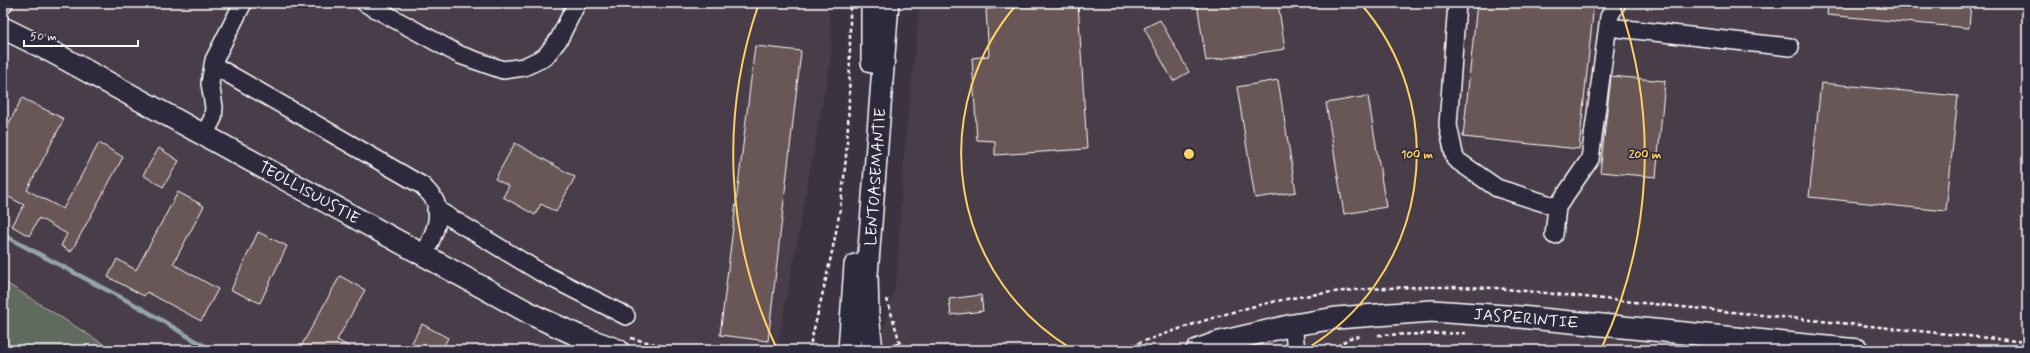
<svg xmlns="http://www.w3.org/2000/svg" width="2030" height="353" font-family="Mynerve,sans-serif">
<rect width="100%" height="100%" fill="#3b3342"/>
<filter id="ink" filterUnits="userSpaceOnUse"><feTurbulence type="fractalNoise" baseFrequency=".025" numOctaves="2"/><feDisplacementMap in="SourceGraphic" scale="8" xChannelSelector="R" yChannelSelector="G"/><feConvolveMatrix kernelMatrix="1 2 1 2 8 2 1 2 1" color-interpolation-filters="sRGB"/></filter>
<g filter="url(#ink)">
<path fill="#493e48" d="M3,3H828L832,50L777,350H113L3,281Z
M920,3H2027V350H879L897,276L904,153Z"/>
<path fill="#606a5e" stroke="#b0b4ae" d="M3,281L113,350H3Z"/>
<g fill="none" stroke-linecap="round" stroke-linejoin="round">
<path stroke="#94a4ac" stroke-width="4.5" d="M3,235L141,308L211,350"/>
</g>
<path fill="#695756" stroke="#fff" d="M1078,3L1087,149L995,155V141L977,140L972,58L989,56L986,9Z
M1197,3H1278L1285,49L1206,61Z
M1477,3H1594L1579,149L1463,137Z
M1828,3H1971L1969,28L1827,15Z
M1160,20L1189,72L1173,81L1144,28Z
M755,46L801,51L768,341L720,335Z
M1611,76L1665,81L1656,177L1600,172Z
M1278,80L1296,192L1255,198L1237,87Z
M1821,83L1958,96L1946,211L1809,197Z
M1368,96L1386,207L1344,214L1326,103Z
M22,98L64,119L27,190L63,209L99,143L123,157L71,252L61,246L67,234L39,218L29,236L12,226L24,205L3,194V135Z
M515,143L575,177L556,212L541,204L535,215L503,197L509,186L495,179Z
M159,148L179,161L163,187L143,175Z
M178,192L204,206L173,264L218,289L201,321L147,292L144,296L108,277L117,259L136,270Z
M258,232L287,246L260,303L231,290Z
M340,276L365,290L337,340L355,350H299Z
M981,295L983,311L951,315L949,299Z
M422,324L448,338L441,350H408Z"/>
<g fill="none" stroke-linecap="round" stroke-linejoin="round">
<defs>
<path id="minor" d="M365,3L460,55L503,70L524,67L545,57L559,39L577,3
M1457,3L1448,125L1455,159L1497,188L1557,207
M3,5L4,3
M1608,27L1790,47
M213,65L423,186C426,190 432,195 435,201C443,219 431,239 424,256
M204,135L213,118L214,107L210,83L214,60L243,3
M436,209L540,272L626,316
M1554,235L1557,207L1590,159L1609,17L1617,3
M1293,325L1296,350"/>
<path id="major" d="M3,28L52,52L535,316L579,336L618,350
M872,62V3
M849,350L855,265
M872,350L868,315L867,275L888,3
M1197,350L1216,343L1293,325L1336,318L1432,311L1520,317L1858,350"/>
</defs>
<use href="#minor" stroke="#fff" stroke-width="20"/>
<use href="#major" stroke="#fff" stroke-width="24"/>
<path stroke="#fff" stroke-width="2.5" stroke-dasharray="4 3" stroke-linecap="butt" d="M887,299L902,350
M1378,335L1469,333
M631,338L678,350
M888,346L899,344
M809,350C821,299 835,247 842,195C850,132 850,67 850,3
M822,350L831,349
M1118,350C1174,331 1229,310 1287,299C1355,286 1426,286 1496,288L2027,342
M1331,350L1350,338L1361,336"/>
<use href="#minor" stroke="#2f2a3d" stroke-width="17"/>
<use href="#major" stroke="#2f2a3d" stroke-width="21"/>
</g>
</g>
<g fill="none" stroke="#ffd166" stroke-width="2">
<path d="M1072 349A228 228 0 0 1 1017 4M1361 4A228 228 0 0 1 1306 349"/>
<path d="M776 347A456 456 0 0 1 758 6M1620 6A456 456 0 0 1 1602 347"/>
</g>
<g text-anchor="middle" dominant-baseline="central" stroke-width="3.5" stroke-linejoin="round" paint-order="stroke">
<g font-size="16" fill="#fff" stroke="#2f2a3d">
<text transform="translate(876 177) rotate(-86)">LENTOASEMANTIE</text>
<text transform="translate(309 193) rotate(29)">TEOLLISUUSTIE</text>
<text transform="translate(1526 319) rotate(5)">JASPERINTIE</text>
</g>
</g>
<circle cx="1189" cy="154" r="6" fill="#ffd166" stroke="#2f2a3d" stroke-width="2"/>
<g font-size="12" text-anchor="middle" font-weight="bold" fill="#ffd166" stroke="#2f2a3d" stroke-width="3.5" stroke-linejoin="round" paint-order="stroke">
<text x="1417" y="158">100 m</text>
<text x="1645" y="158">200 m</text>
</g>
<rect width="2030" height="353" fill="none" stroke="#2f2a3d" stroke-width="16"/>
<rect x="8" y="8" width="2014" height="337" fill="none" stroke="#fff" stroke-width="1.5" filter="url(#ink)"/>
<path d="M24 40v6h114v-6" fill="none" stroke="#ffffff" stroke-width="2"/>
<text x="30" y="40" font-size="12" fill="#ffffff" stroke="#2f2a3d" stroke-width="3" paint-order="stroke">50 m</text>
</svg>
